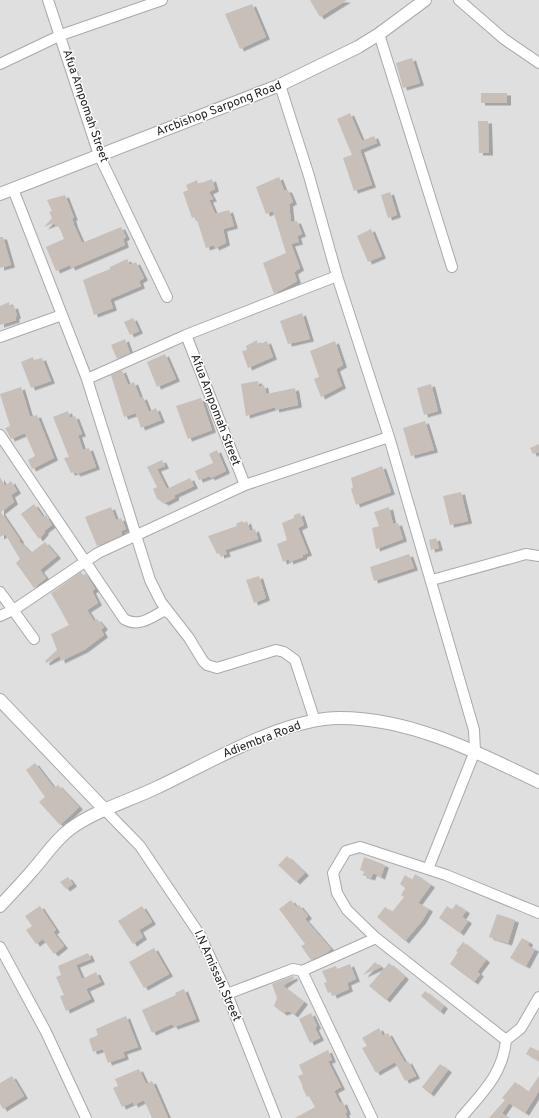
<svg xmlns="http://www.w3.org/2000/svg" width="539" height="1118" font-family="Overpass,sans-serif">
<defs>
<filter id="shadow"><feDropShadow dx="4" dy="2.5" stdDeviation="0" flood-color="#0004"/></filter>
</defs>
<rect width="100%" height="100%" fill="#f2efe9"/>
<path fill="#e0dfdf" d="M0,0H539V1118H0Z"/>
<path fill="#c7bfb8" filter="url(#shadow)" d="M310,0H347L320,17Z
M252,4L266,37L240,49L225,14Z
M412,58L420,83L403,88L396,63Z
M481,93H507V103H481Z
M350,113L362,141L374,136L377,143L360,150L372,185L354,191L343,158L352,155L337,119Z
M478,121H488L489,153H479Z
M279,177L284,190H288L293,202L289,204L291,222L297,221L302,234L297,236L299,242L291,244L300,268L294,272L297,281L274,294L263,263L286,253L273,211L266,214L256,187Z
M212,179L215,189L209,192L213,199L209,200L215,214L229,210L234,226L223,229L226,243L215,248L214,245L206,248L196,217L192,218L183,192L188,190L186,185L197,180L198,184Z
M390,192L397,215L388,218L381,195Z
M65,195L74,218H72L74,225L82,243L121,227L126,237L123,239L125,245L71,268L70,265L56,271L46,247L64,239L59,226L56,227L54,223L44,227L52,218L49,212L52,211L47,200Z
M371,229L382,256L368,262L357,236Z
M0,237H3L11,265L0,268Z
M127,259L130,265L136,262L144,278L139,281L141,286L110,299L113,308L94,315L83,280L110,269V267Z
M9,302L10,307L14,306L17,316L15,317L16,320L0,325V306Z
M302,313L310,339L288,344L280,321Z
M133,318L139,331L130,335L124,322Z
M125,339L130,353L117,359L111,345Z
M257,340L258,345L267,341L273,357L248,368L242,351L247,350L246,346Z
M335,341L343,365L336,369L342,386L321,397L314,379L319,377L310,351Z
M165,354L176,379L157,387L147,362Z
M33,357L34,360L42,358L51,381L31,388L21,362Z
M122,370L128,385L134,382L140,398L143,397L149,412L156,408L161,420L141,428L136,413L124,417L111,375Z
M258,381L259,387L264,385L266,394L295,388L298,405L275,410V407L246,416L241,384Z
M431,384L438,411L424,415L417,388Z
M21,387L30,417L37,415L54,458L32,469L28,460L35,456L25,433L11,439L5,428L10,426L0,394Z
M201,398L212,430L188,439L176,406Z
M68,411L70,418L75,416L82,434L78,435L83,450L89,448L96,467L77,474L75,472L71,473L64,458L69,457L53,417Z
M425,421L434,450L411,456L403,428Z
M539,444V452L533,454L530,448Z
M217,450L226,471L211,478L210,476L199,480L195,471L213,463L209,454Z
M162,460L165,466L157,469L167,489L190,478L194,486L175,495V498L165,503L157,499L153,489L157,487L147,467Z
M382,466L391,492L356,505L351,489L353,487L351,478Z
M0,477L5,486L11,481L17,491L11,495L14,502L1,512L20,540L19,541L31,553L45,542L57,556L40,570L46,578L34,588L16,563L20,559L5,534L0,537Z
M461,492L468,521L450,525L443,496Z
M34,504L43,517L46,515L52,525L44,531L45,532L39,539L21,514Z
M111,507L116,520L121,518L126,529L121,531L122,535L97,546L85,517Z
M389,507L393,524L398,523L403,539L376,549L372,528L379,526L374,512Z
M300,513L304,525L298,528L308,553L303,555V557L289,562V559L283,562L277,544L287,540L282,523L294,518V515Z
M242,521L244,523L247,521L250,531L255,529L258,539L225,550L227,554L220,556V553L217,554L208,536L237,526L236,524Z
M436,538L439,548L431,550L429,540Z
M409,554L414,568L374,581L370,567Z
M81,572L83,575L86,574L95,589L92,591L98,603L87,610L94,621L97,619L104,627L101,630L104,635L84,650L61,661L60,656L46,663L45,661L57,650L51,634L69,625L51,593Z
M259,576L266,598L254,603L246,580Z
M35,763L54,788L58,785L79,807L60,825L39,802L45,797L26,770Z
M287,856L305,873L296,882L278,865Z
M364,857L385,865L381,877L373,873L371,878L362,875L365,872L360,870Z
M415,874L431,885L418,903L429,909L422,921L405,941L377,917L385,907L392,912L404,897L401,895L405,888L400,884L405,875L412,880Z
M68,877L73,884L66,889L60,882Z
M291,900L296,907L299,905L308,916L305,919L331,949L326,953L311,960L301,946L305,944L279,909Z
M456,904L466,911L462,917L468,921L460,933L439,918L447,906L452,910Z
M40,906L56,930L53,932L64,946L54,954L43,939L36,944L26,930L32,926L25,916Z
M142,906L152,922L139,930L143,937L133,944L118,921Z
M497,914L515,920L508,943L489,937Z
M522,938L529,942L528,946L535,949L526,966L510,958Z
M463,942L486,960L477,972L480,974L474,982L450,964L458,952L456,951Z
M154,948L169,974L144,988L129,962Z
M88,953L91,959L76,965L82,979L96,972L101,982L86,989L91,999L66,1011L60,996L64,995L56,977L61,975L58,966Z
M375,962L381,967L363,975Z
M389,963L405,977L386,1000L369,986Z
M350,964L356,979L347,983L349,989L333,996L331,992L328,993L324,983L327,982L322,971L336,966L337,969Z
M293,976L294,978L283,986L304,1002L294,1015L289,1011L283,1013L274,1006L277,998L272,984Z
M184,989L196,1019L174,1027L172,1024L152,1033L142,1010L176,995L175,993Z
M425,991L444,1006L440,1012L421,996Z
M311,1013L317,1026L315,1028L320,1038L310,1043L299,1019Z
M126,1016L138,1047L123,1052L125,1057L108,1063L103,1049L93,1052L89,1039L98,1035L96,1029Z
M379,1028L383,1036L388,1033L405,1063L408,1061L416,1076L405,1081L395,1062L376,1073L362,1048L367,1046L362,1038Z
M530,1047L539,1051V1061L526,1054Z
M328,1050L332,1060L328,1061L341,1087L334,1091L340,1103L343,1102L347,1112L345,1113L347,1118H295L315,1107L309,1096L307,1097L302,1087H303L298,1076L303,1074L299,1065Z
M440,1064L448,1070L430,1094L422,1087Z
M139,1069L146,1084L152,1081L168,1118H152L144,1100L134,1105L133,1102L122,1107L113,1088L118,1086L115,1079Z
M12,1076L24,1096L3,1109L0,1104V1083Z
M539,1076V1091L525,1113L509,1103L502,1113L508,1118H489L505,1100L502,1098L515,1082L528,1092Z"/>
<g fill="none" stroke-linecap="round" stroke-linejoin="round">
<defs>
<path id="minor" d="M48,0L99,155L167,297
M459,0L504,39L539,63
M379,34L452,267
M0,64L61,35L162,0
M280,85L309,176L337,276L389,437L474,730L475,751L428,869
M13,189L87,379L150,580L161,602L189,638L203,661L207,665L217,668L276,650L284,652L295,660L315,721
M186,335L245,485
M0,337L62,315
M87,379L186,335L337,276
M0,435L124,619C139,628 152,617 165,610L171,615
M432,580L526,554L539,556
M0,592L34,639
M0,616L15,609L98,553L245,485L389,437
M105,810L140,846L200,935L227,994L276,1118
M0,947L46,1032L86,1118
M302,971L372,1118
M227,994L293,969L302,971L376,938
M506,1040L376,938L347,910L337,893L333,873L346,851L360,847L446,875L539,913
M461,1118C482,1093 503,1074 506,1040L521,1028L539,997"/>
<path id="tertiary" d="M0,194L280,85L358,47L379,34L425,0
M0,700L105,810
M0,906C10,895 21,884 31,872C44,858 54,841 70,829C96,810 129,801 158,787C209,763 283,718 340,718C410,718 477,752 539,782"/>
</defs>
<use href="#minor" stroke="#a9a9a9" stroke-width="12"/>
<use href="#tertiary" stroke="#a9a9a9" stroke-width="14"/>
<use href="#minor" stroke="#fff" stroke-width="10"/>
<use href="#tertiary" stroke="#fff" stroke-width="12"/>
</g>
<g text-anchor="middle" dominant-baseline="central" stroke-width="3" stroke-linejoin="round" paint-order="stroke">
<g font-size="12" fill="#222" stroke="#fff">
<text transform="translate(85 106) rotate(71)">Afua Ampomah Street</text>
<text transform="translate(219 109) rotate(-21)">Arcbishop Sarpong Road</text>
<text transform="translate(215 410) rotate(69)">Afua Ampomah Street</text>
<text transform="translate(262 740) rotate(-21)">Adiembra Road</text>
<text transform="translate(217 976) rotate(66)">I.N Amissah Street</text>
</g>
</g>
</svg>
